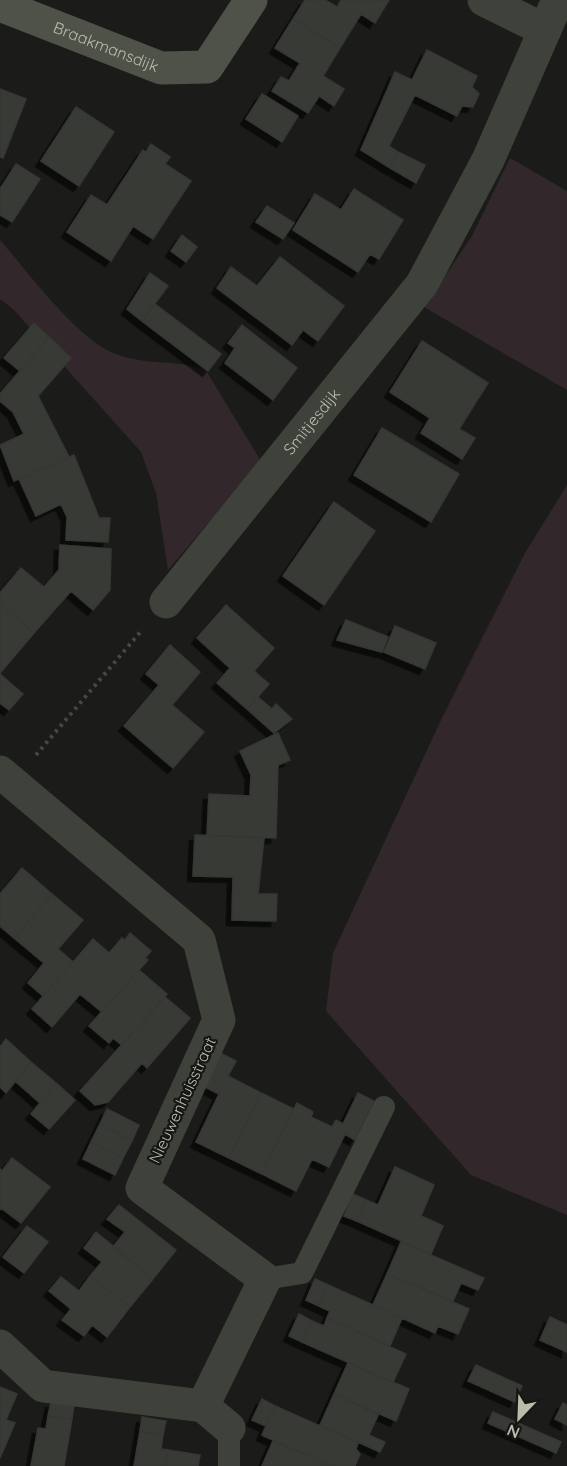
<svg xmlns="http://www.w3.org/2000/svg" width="567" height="1466" font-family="Quicksand,sans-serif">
<defs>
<filter id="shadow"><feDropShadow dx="-5.5" dy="5.5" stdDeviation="0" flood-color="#0009"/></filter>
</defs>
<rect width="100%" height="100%" fill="#1b1c19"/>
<path fill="#32272b" d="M510,158L567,191V390L424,307L472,236Z
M0,240C29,273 78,341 118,355C147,365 176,360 205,369L261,461L168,570L156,493L141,452L13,309L0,299Z
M567,485V1215L471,1175L326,1011L333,953L440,722L525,553Z"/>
<path fill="#393b36" stroke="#363833" stroke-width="1.5" filter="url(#shadow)" d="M305,0H325L337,7L341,0H389L375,23L361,14L340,48L293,19Z
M293,19L340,48L323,76L344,89L334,106L319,96L308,113L272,91L281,77L289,81L300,63L275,48Z
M427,50L477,76L472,87L479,94L473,107L462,106L457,116L415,95L389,146L398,152L390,168L361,150L395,72L412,80Z
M0,89L26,99L3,158L0,157Z
M262,94L298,116L282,142L246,119Z
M76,107L114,132L79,186L41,161Z
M151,144L170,157L165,164L191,181L153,239L133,226L111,261L67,232L91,195L107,205L143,150L146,152Z
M398,152L425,165L416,183L390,168Z
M16,164L40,179L12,222L0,215V189Z
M354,189L403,220L379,259L370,254L358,272L293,230L315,194L341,210Z
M267,206L294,223L283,239L256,222Z
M182,235L197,247L186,262L171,251Z
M280,257L344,306L318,341L303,330L292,345L217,288L231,267L257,286Z
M150,273L168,286L142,321L127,309Z
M155,304L221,354L208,371L142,321Z
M34,323L49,337L20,371L4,358Z
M242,325L297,368L273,400L225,363L235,348L228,343Z
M49,337L71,358L38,396L69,457L14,481L0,445L24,434L13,412L0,401V394Z
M422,341L488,383L459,429L475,438L462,459L421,433L430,418L390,392Z
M382,428L459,474L431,522L354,475Z
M74,455L99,518H110L108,542L66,540L67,517L61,504L36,516L19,479Z
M334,502L375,531L324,605L283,576Z
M60,545L111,549L110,590L93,610L71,591L34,633L0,603V593L21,568L44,587L59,570Z
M0,603L34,633L0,673Z
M226,605L274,648L254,671L269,684L247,709L217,683L230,668L197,638Z
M346,620L388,637L382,652L337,640Z
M395,626L436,643L425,669L384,652Z
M170,645L200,672L172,705L204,732L173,768L124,726L159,685L146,674Z
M0,674L23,694L9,710L0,703Z
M258,697L272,709L276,704L292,719L274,733L247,709Z
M278,733L290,760L278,765L276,838L207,835L209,794L250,796L251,775L240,751Z
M195,835L264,838L258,894H277L276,921L232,920L233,877L193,876Z
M22,868L52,894L14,938L0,926V894Z
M52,894L83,920L58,949L73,962L43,996L28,983L44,963L14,938Z
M130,933L151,951L145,958L148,960L102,1012L80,994L52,1027L32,1009L93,939L109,953L122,938L125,940Z
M139,970L167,994L122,1045L113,1038L109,1043L89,1026Z
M165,997L190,1018L147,1068L142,1063L108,1102L95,1105L80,1091Z
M6,1039L31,1062L6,1093L0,1087V1047Z
M220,1053L236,1061L228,1076L261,1093L229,1158L196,1142L219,1094L203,1086Z
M31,1062L56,1083L40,1103L15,1081Z
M56,1083L75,1100L49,1129L31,1114Z
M261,1093L294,1109L262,1174L229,1158Z
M358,1093L374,1101L355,1140L345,1134L329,1167L312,1159L296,1191L262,1174L297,1103L313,1112L311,1117L332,1127L336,1120L343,1124Z
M107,1109L139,1125L132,1141L100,1124Z
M100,1124L132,1141L123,1158L91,1142Z
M91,1142L123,1158L115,1175L83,1159Z
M12,1158L50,1187L21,1223L1,1208L0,1210V1169L2,1171Z
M395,1167L434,1185L421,1216L443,1226L431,1254L357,1221L366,1200L378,1205Z
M353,1194L366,1200L357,1221L344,1216Z
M119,1205L176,1250L153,1279L113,1247L125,1232L107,1219Z
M27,1226L48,1242L24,1273L3,1257Z
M96,1232L153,1279L130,1307L90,1276L102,1262L84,1248Z
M401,1242L484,1278L478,1290L461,1283L453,1301L387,1274Z
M387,1274L469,1309L458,1334L438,1326L435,1333L373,1305Z
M90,1276L130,1307L107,1337L92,1325L84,1336L62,1320L71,1309L49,1291L61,1277L79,1291Z
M315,1279L328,1285L319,1306L306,1300Z
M328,1285L402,1318L390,1346L327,1318L330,1311L319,1306Z
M299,1314L312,1321L302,1342L289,1336Z
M550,1317L567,1325V1352L540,1340Z
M327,1318L406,1354L393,1382L302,1342L312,1321L324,1326Z
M348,1363L409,1389L396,1421L334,1394Z
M476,1365L522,1386L515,1402L468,1381Z
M0,1387L17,1394L11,1408L0,1403Z
M334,1394L378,1415L369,1435L385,1442L380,1452L320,1425Z
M262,1399L275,1406L266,1426L252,1420Z
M51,1402L74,1405L72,1419L48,1416Z
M0,1403L11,1408L6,1420L15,1423L0,1458Z
M563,1403L567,1405V1425L555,1419Z
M275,1406L358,1443L356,1449L360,1454L355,1466H332L262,1435Z
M493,1412L561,1442L556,1453L488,1423Z
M48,1416L72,1419L64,1466H31L38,1428L46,1429Z
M142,1417L166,1421L163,1435L140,1431Z
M140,1431L163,1435L161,1449L168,1450L165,1466H134Z
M273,1441L332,1466H262Z
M168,1450L200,1455L198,1466H165Z"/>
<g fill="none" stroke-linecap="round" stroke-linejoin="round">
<path stroke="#474940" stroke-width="4" stroke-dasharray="3 4.5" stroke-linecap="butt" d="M36,755L142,630"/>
<path stroke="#3f423a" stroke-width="22" d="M265,1279L302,1273L384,1107
M229,1428V1466"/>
<g stroke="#3f423a" stroke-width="33">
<path d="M484,0L545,30"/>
<path id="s1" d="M166,602L422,284L488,160L558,0"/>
<path d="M0,772L199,940L219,1020L142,1188L265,1279L203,1406"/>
<path d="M0,1346L43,1386L203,1406L229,1428"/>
</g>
<path stroke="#4f5248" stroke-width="33" id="s2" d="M0,5L161,68L207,67L251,0"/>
</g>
<g text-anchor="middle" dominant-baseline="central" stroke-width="4.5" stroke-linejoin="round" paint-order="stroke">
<g font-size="16" fill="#b9bdab" stroke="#161714">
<text stroke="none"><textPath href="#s2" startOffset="114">Braakmansdijk</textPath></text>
<text stroke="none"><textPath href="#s1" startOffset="232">Smitjesdijk</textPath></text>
<text transform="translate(182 1100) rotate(-65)">Nieuwenhuisstraat</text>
</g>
</g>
<g transform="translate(519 1418) rotate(203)" stroke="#161714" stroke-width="4.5" paint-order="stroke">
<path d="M0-4.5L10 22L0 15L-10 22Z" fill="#b9bdab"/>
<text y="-9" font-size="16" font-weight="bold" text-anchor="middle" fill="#b9bdab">N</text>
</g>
</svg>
